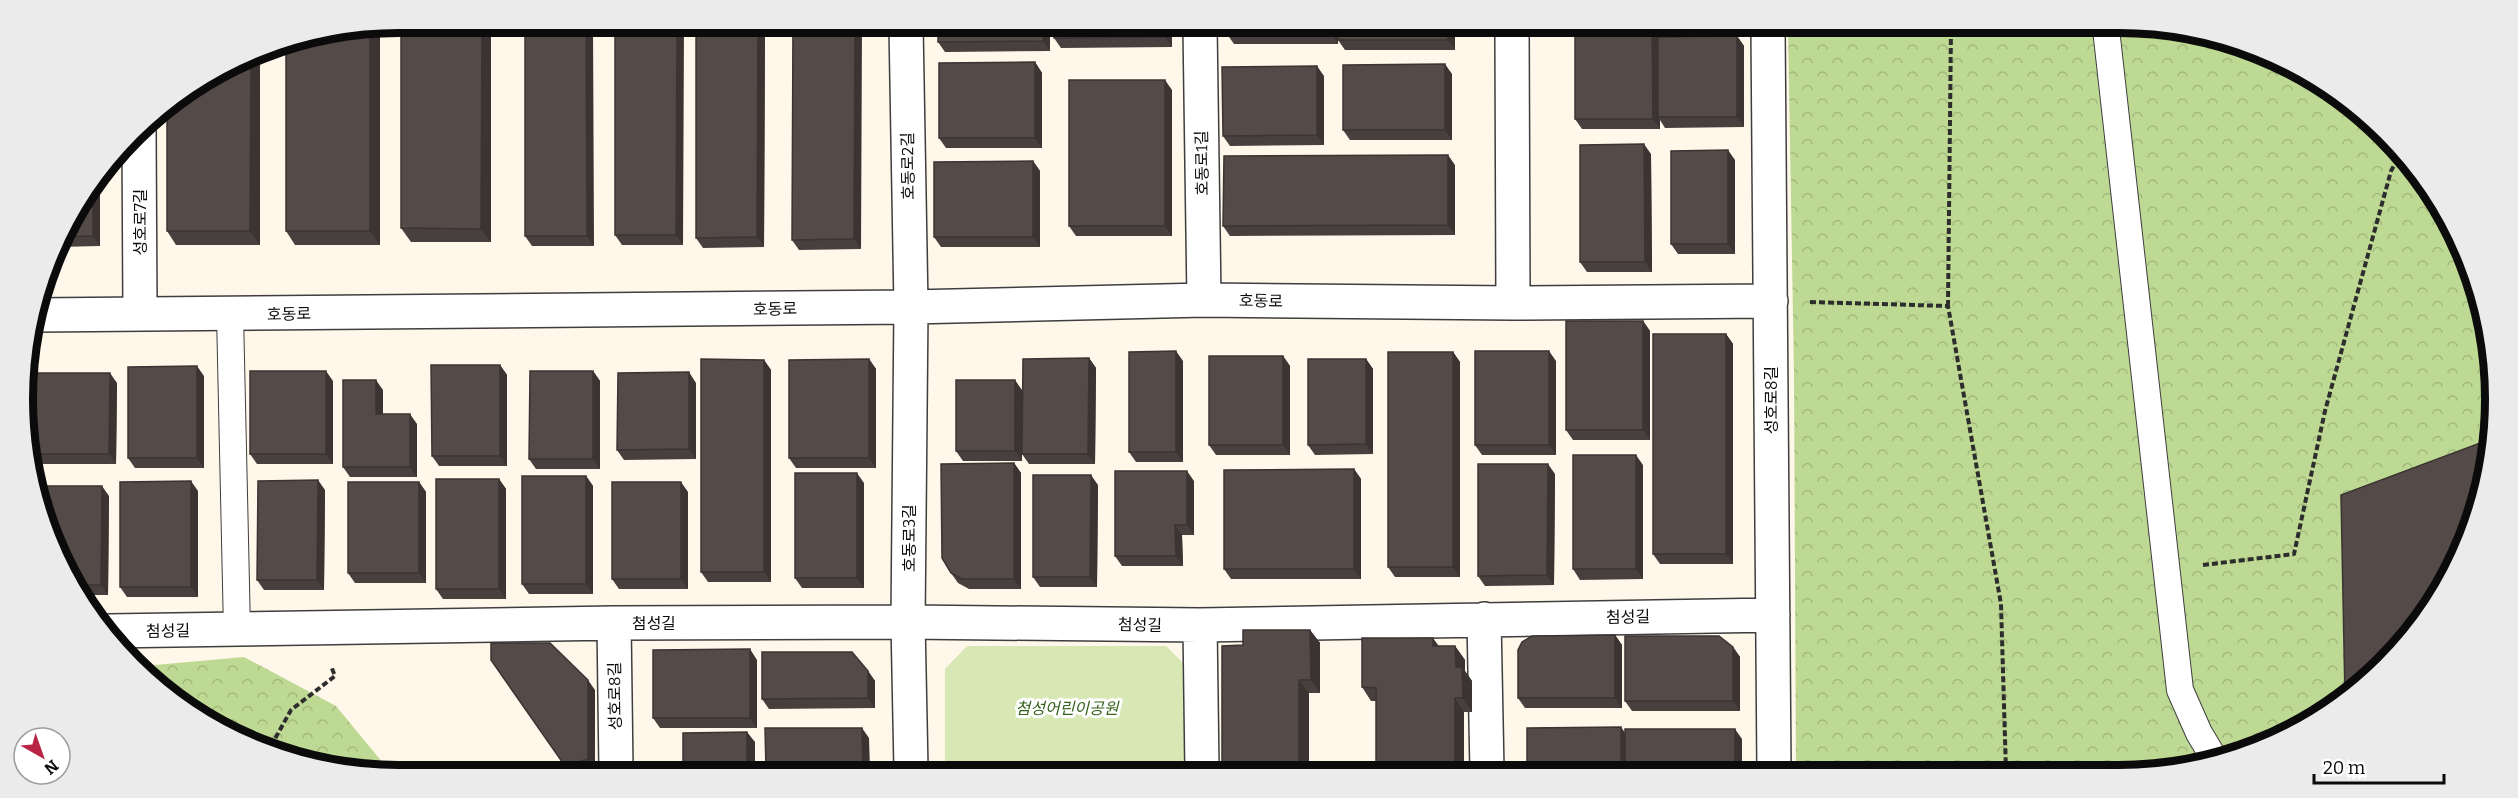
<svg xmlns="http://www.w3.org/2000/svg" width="2518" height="798" font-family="Bitter,'Noto Sans KR',serif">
<defs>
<pattern id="forest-crowns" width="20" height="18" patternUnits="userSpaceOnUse" patternTransform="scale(1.5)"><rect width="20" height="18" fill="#bed993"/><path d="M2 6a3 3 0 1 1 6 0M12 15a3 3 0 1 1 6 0" fill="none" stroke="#a2b97d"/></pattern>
</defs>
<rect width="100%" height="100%" fill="#fff7e9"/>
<path fill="url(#forest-crowns)" d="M1788,28L2193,30L2328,86L2432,190L2488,326V473L2367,682L2285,737L2168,772L1796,771L1794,374Z
M244,657L336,706L387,768H325L190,712L144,666Z"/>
<path fill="#d8e8b4" d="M967,646H1166L1188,668V770H945V669Z"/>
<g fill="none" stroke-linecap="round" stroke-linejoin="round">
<defs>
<path id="lane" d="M2106,29L2180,690L2199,733L2214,758
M230,314L237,630"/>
<path id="street" d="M906,25L911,307L908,622L911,769
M1200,26L1204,300
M1512,27L1513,303
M1768,28L1774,771
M139,131L140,313
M36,315L911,307L1204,300L1513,303L1771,301
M1484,619L1487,771
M614,623L616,769
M1200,625L1202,770
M109,631L614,623L908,622L1200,625L1773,615"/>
</defs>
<use href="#lane" stroke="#3e3e3e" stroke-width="28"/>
<use href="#street" stroke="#3e3e3e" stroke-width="36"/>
<path stroke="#2d2d2d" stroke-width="4" stroke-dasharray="6 3" stroke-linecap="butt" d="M1810,302L1948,306L2001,604L2006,772
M1948,306L1951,29
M2203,565L2294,554L2325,411L2391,171L2399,157
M271,746L291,710L335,676L331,666"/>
<use href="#lane" stroke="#fff" stroke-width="26"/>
<use href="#street" stroke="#fff" stroke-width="33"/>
</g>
<path fill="#48403e" d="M401,23H491V242H411L401,228Z
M525,23L594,246H532L525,236Z
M615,23L683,245H622L615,235Z
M696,24H765L764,247L703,248L696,238Z
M793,24L861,249L799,250L792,240Z
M938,25H1050V51L945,52L938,42Z
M380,26V245H295L286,231V45Z
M1172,26V47L1061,48L1054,38Z
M1227,26L1455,27V50H1345L1338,40V44H1234L1227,34Z
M1575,27L1659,28V37L1737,36L1744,46V127L1665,128L1660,120V129H1582L1575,119Z
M260,50V245H176L167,231L255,51Z
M1035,62L1042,73V148H946L939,138Z
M1452,74V140H1350L1343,130Z
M1324,76V145L1230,146L1223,136Z
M1172,90V236H1076L1069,226Z
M1651,154L1652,272H1587L1580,262Z
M1735,160V254H1678L1671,244Z
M1033,161L1040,171V247H941L934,237Z
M1455,165V235L1230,236L1223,226Z
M100,182V246L57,247L61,232Z
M1643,321L1650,331V440H1573L1566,430Z
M1726,334L1733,344V564H1660L1653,554Z
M1453,352L1460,362V577H1395L1388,567Z
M1283,356L1290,366V455H1216L1209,445Z
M1089,358L1096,368L1095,464H1029L1022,454Z
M869,359L876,369V468H796L789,458Z
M1366,359L1373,369V454L1315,455L1308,445Z
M764,360L771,370V582H708L701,572Z
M1183,361V462H1136L1129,452Z
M1556,361V455H1482L1475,445Z
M500,365L507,375V466H439L432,456Z
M593,371L600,381V469H536L529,459Z
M204,376V468H135L128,458Z
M333,381V464H257L250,454Z
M117,383L116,464H41L34,454Z
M696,383V459L624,460L617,450Z
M383,390V414L417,424V477H350L343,467Z
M1022,390V461H963L956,451Z
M1014,463L1021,473V589H969L958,583L951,573Z
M1643,465V579L1580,580L1573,569Z
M1354,469L1361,479V579H1231L1224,569Z
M1555,474L1554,585L1485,586L1478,576Z
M586,476L593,486V594H529L522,584Z
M499,479L506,489V599H443L436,589Z
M1194,481V535H1182L1183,566H1122L1115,556Z
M419,482L426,492V583H355L348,573Z
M864,483V588H802L795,578Z
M1098,485L1097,587H1040L1033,577Z
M325,490L324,590H264L257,580Z
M198,491V597H127L120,587Z
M688,492V589H619L612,579Z
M35,496H109L108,595H80Z
M1310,630L1320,643V693H1309V770L1243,645Z
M1615,635L1622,645V708H1525L1518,698Z
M1439,646H1455L1465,660V671L1472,681V712H1464V771L1376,770V701H1371L1362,687Z
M1733,647L1740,657V711H1632L1625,701Z
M491,660L595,690V769H567Z
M757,660V728H660L653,718Z
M868,671L875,681V708L769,709L762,699Z"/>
<path fill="#3b3432" d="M482,23H491V242L481,229Z
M586,23H593L594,246L587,236Z
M677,24H684L683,245L676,235Z
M758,24H765L764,247L757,237Z
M855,24H862L861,249L854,239Z
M1043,25H1050V51L1043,41Z
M380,26V245L370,231V28Z
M1165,26H1172V47L1165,37Z
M1331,26H1338V44L1331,34Z
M1448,27H1455V50L1448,40Z
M1652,28H1659L1660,117H1658L1660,120V129L1653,119Z
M1737,36L1744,46V127L1737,117Z
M260,50V245L250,231L251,54L255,51Z
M1035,62L1042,73V148L1035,138Z
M1445,64L1452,74V140L1445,130Z
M1317,66L1324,76V145L1317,135Z
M1165,80L1172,90V236L1165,226Z
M1644,144L1651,154L1652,272L1645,262Z
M1728,150L1735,160V254L1728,244Z
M1448,155L1455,165V235L1448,225Z
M1033,161L1040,171V247L1033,237Z
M100,182V246L93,236V191Z
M1643,321L1650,331V440L1643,430Z
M1726,334L1733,344V564L1726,554Z
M1176,351L1183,361V462L1176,452Z
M1549,351L1556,361V455L1549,445Z
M1453,352L1460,362V577L1453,567Z
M1283,356L1290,366V455L1283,445Z
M1089,358L1096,368L1095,464L1088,454Z
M869,359L876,369V468L869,458Z
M1366,359L1373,369V454L1366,444Z
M764,360L771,370V582L764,572Z
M500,365L507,375V466L500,456Z
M197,366L204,376V468L197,458Z
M326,371L333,381V464L326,454Z
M593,371L600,381V469L593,459Z
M689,372L696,383V459L689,449Z
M110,373L117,383L116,464L109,454Z
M376,380L383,390V424L376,414Z
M1015,380L1022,390V461L1015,451Z
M410,414L417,424V477L410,467Z
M1636,455L1643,465V579L1636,569Z
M1014,463L1021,473V589L1014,579Z
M1548,464L1555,474L1554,585L1547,575Z
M1354,469L1361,479V579L1354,569Z
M1187,471L1194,481V535L1187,525Z
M857,473L864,483V588L857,578Z
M1091,475L1098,485L1097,587L1090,577Z
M586,476L593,486V594L586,584Z
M499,479L506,489V599L499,589Z
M318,480L325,490L324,590L317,580Z
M191,481L198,491V597L191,587Z
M419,482L426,492V583L419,573Z
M681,482L688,492V589L681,579Z
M102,486L109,496L108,595L101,585Z
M1175,525L1182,535L1183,566L1176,556Z
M1310,630L1320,643V693L1311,680Z
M1615,635L1622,645V708L1615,698Z
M1433,638L1443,652L1433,646Z
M1455,646L1465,660V671L1472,681V712L1463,698L1456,667Z
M1733,647L1740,657V711L1733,701Z
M750,649L757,660V728L750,718Z
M868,671L875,681V708L868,698Z
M588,680L595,690V769L588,759Z
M1299,680L1309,693V770H1299Z
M1455,698L1464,712V771H1455Z
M1621,727L1628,737V771H1621Z
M862,728L869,738L870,769H863Z
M1735,729L1742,739V771H1735Z
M747,732L755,742V769H747Z"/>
<path fill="#544a48" stroke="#3b3432" stroke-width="1.5" d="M401,23H482L481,229L401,228Z
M525,23H586L587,236H525Z
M615,23L677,24L676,235H615Z
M696,24H758L757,237L696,238Z
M793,24H855L854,239L792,240Z
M938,25H1043V41L938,42Z
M1054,25L1165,26V37L1054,38Z
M1227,26H1331V34H1227Z
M1338,26L1448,27V40H1338Z
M1575,27L1652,28L1653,119H1575Z
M370,28V231H286V45Z
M1737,36V117H1658V37Z
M251,54L250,231H167V106Z
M1035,62V138H939V63Z
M1445,64V130H1343V65Z
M1317,66V135L1223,136L1222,67Z
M1069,80H1165V226H1069Z
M1644,144L1645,262H1580V145Z
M1728,150V244H1671V151Z
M1448,155V225L1223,226L1224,156Z
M1033,161V237H934V162Z
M93,191V236L60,237L61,232Z
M1566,321H1643V430H1566Z
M1653,334H1726V554H1653Z
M1176,351V452H1129V352Z
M1475,351H1549V445H1475Z
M1388,352H1453V567H1388Z
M1209,356H1283V445H1209Z
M1089,358L1088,454H1022L1023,359Z
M701,359L764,360V572H701Z
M869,359V458H789V360Z
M1308,359H1366V444L1308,445Z
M431,365H500V456H432Z
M197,366V458H128V367Z
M250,371H326V454H250Z
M530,371H593V459H529Z
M689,372V449L617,450L618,373Z
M34,373H110L109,454H34Z
M343,380H376V414H410V467H343Z
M956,380H1015V451H956Z
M2488,440V473L2445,587L2367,682L2345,697L2341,495Z
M1573,455H1636V569H1573Z
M1014,463V579H962L951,573L942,558L941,464Z
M1478,464H1548L1547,575L1478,576Z
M1354,469V569H1224V470Z
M1115,471H1187V525H1175L1176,556H1115Z
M795,473H857V578H795Z
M1033,475H1091L1090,577H1033Z
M522,476H586V584H522Z
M436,479H499V589H436Z
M318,480L317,580H257L258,481Z
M191,481V587H120V482Z
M348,482H419V573H348Z
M612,482H681V579H612Z
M35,486H102L101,585H75L35,496Z
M1243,630H1310L1311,680H1299V770H1222V646L1243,645Z
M1615,635V698H1518V650L1522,642L1532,636Z
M1625,636H1719L1733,647V701H1625Z
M1362,638H1433V646H1455L1456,667H1462L1463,698H1455V771L1376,770V688L1362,687Z
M491,643H550L588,680V759L565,766L491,660Z
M750,649V718H653V650Z
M762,652H852L868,671V698L762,699Z
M1621,727V771H1527V728Z
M765,728H862L863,769H766Z
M1625,729H1735V771H1625Z
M747,732V769H683V733Z"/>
<g text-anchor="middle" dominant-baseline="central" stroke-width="6" stroke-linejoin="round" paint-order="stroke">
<g font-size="16" fill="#0b0b0b" stroke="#fff">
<text transform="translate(1202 163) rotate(-91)">호동로1길</text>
<text transform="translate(908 166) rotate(-91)">호동로2길</text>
<text transform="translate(140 222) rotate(-90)">성호로7길</text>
<text transform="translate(1261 301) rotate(1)">호동로</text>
<text transform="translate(775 309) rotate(-1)">호동로</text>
<text transform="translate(289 314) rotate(-1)">호동로</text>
<text transform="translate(1771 400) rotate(-90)">성호로8길</text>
<text transform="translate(909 538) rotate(-90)">호동로3길</text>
<text transform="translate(1628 617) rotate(-1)">첨성길</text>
<text x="654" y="623">첨성길</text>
<text transform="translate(1140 625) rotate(1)">첨성길</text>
<text transform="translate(168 631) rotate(-1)">첨성길</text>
<text transform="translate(615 696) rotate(-91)">성호로8길</text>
</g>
<g font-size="16" font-style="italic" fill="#36621c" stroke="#fff">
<text x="1067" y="708">첨성어린이공원</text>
</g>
</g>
<path d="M0 0H2518V798H0ZM399 33H2119A366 366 0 0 1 2485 399V399A366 366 0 0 1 2119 765H399A366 366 0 0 1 33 399V399A366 366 0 0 1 399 33Z" fill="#ebebeb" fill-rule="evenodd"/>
<path fill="none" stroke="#0b0b0b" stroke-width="8" d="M399 33H2119A366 366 0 0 1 2485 399V399A366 366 0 0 1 2119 765H399A366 366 0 0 1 33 399V399A366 366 0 0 1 399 33Z"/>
<g transform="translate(42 756) rotate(140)"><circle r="28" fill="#ffffff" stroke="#9d9d9d" stroke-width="1.5"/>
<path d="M0-4.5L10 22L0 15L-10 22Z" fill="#ba2444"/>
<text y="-9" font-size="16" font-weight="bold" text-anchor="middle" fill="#0b0b0b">N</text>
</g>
<path d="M2314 774v9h130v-9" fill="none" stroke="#0b0b0b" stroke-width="3"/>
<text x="2323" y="774" font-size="18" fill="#0b0b0b" stroke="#ffffff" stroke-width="4.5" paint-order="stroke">20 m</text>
</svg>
